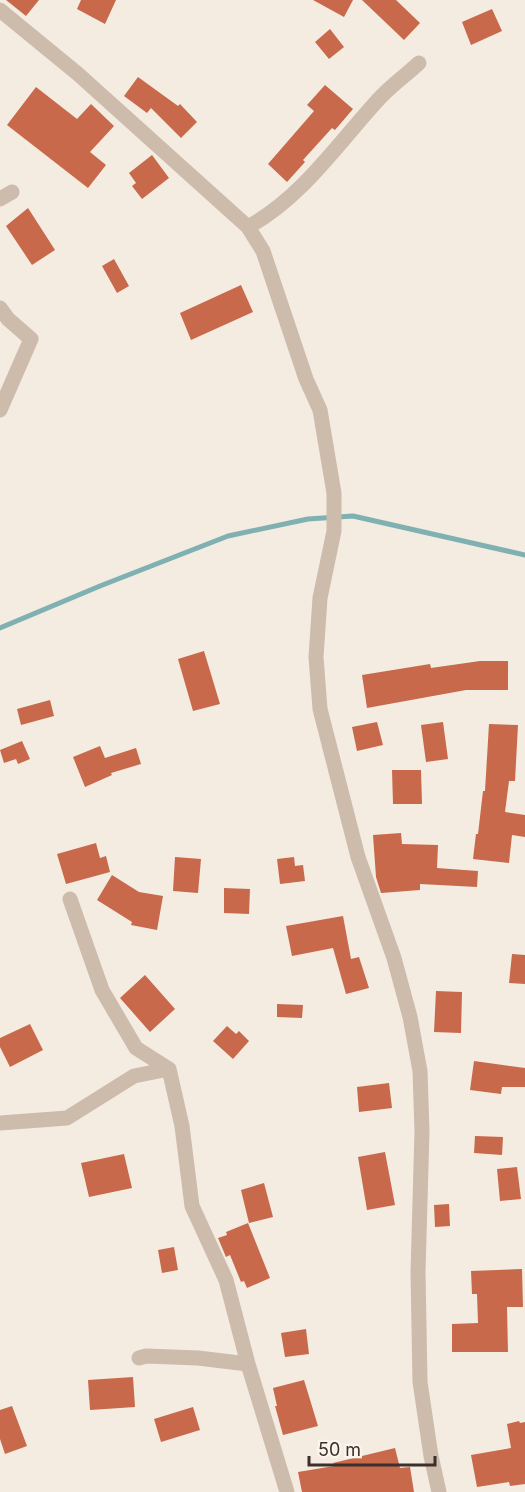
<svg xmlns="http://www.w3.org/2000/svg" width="525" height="1492" font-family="Inter,sans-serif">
<rect width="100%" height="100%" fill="#f4ebe1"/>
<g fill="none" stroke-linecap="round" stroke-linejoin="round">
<path stroke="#7fb0b2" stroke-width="5" d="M0,628L100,586L228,536L308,519L353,516L525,555"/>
</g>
<path fill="#c8694b" d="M6,0H39L26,16Z
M81,0H116L105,24L77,9Z
M313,0H353L344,17Z
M362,0H396L420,23L404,40Z
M492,9L502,31L471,45L462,22Z
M330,29L344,47L329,59L315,42Z
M138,77L178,106L180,104L197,122L181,138L151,108L147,113L124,96Z
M325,85L353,109L335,130L332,128L303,160L305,162L287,182L268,164L314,111L307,105Z
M36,87L77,119L91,104L114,126L90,152L106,165L88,188L7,125Z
M152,155L169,178L142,199L132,186L136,183L129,173Z
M28,208L55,250L32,265L6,226Z
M114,259L129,286L117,293L102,266Z
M241,285L253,312L191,340L180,313Z
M204,651L220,704L193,711L178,659Z
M480,661H508V690H466L367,708L362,675L430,664L431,668Z
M50,700L54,716L21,725L17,709Z
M377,722L383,745L357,751L352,727Z
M443,722L448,759L426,762L421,725Z
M489,724L518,725L515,781H509L505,812L525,815V837L512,835L509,863L473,859L476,834H478L483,791H485Z
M22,741L30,759L18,764L16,759L4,763L0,750Z
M100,746L105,758L136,748L141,764L111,773L112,775L85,787L73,757Z
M392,770H421L422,804H393Z
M401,833L402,844L438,845L437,868L478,871L477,887L420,884V890L381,893L376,877L373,835Z
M96,843L100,858L106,856L110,872L66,884L57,854Z
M175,857L201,859L198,893L173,891Z
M294,857L295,866L303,865L305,881L280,884L277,859Z
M112,875L139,892L163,896L157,930L131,925L132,922L97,900Z
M224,888L250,889L249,914L224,913Z
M343,916L351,959L359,957L369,988L346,994L333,948L292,956L286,926Z
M512,954L525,955V984L509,983Z
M145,975L175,1009L150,1032L120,998Z
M436,991L462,992L461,1033L434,1032Z
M277,1004L303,1005L302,1018L277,1017Z
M30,1024L43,1050L10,1067L0,1047V1038Z
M227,1026L236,1034L239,1031L249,1041L233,1059L213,1041Z
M474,1061L525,1068V1087H502L501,1094L470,1090Z
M389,1083L392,1108L359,1112L357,1087Z
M475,1136L503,1137L502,1155L474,1153Z
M385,1152L395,1205L367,1210L358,1157Z
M124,1154L132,1188L89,1197L81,1163Z
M517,1167L521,1199L500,1201L497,1169Z
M264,1183L273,1217L249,1223L241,1190Z
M449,1204L450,1226L435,1227L434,1205Z
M248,1223L270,1278L247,1288L244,1281L241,1282L230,1255L226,1257L218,1238L227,1235L226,1232Z
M174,1247L178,1270L162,1273L158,1250Z
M522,1269L523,1307H507L508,1352H452V1324L478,1323L477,1294H472L471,1271Z
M306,1329L309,1354L285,1357L281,1333Z
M133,1377L135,1407L90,1410L88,1380Z
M304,1380L318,1426L283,1435L275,1406H277L273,1388Z
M12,1406L27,1446L5,1454L0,1439V1410Z
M193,1407L200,1430L161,1442L154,1419Z
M519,1421L520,1423L525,1422V1484L510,1486L509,1482L477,1487L471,1455L511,1448L507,1424Z
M395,1448L400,1468L410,1467L414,1492H302L298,1472L334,1466L333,1463Z"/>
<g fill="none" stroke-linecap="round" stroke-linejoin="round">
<path stroke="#cdbbac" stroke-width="15" d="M0,10L78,74L248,227L263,251L306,379L320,410L334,493V531L320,598L316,657L320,709L358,857L394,958L410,1017L420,1071L422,1131L418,1272L420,1382L431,1456L439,1492
M0,199L12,192
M248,227C302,197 336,146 377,101C389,87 405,76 419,63
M0,308L8,319L31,339L0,410
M70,899L102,990L136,1048L169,1069L182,1126L192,1206L226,1280L248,1364L287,1492
M0,1123L67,1118L134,1076L169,1069
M139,1358L146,1356L198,1358L248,1364"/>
</g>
<path d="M309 1456v9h126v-9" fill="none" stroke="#3b302b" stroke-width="3"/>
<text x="318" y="1456" font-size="18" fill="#3b302b" stroke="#fbf5ee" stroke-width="4.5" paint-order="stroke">50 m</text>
</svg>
